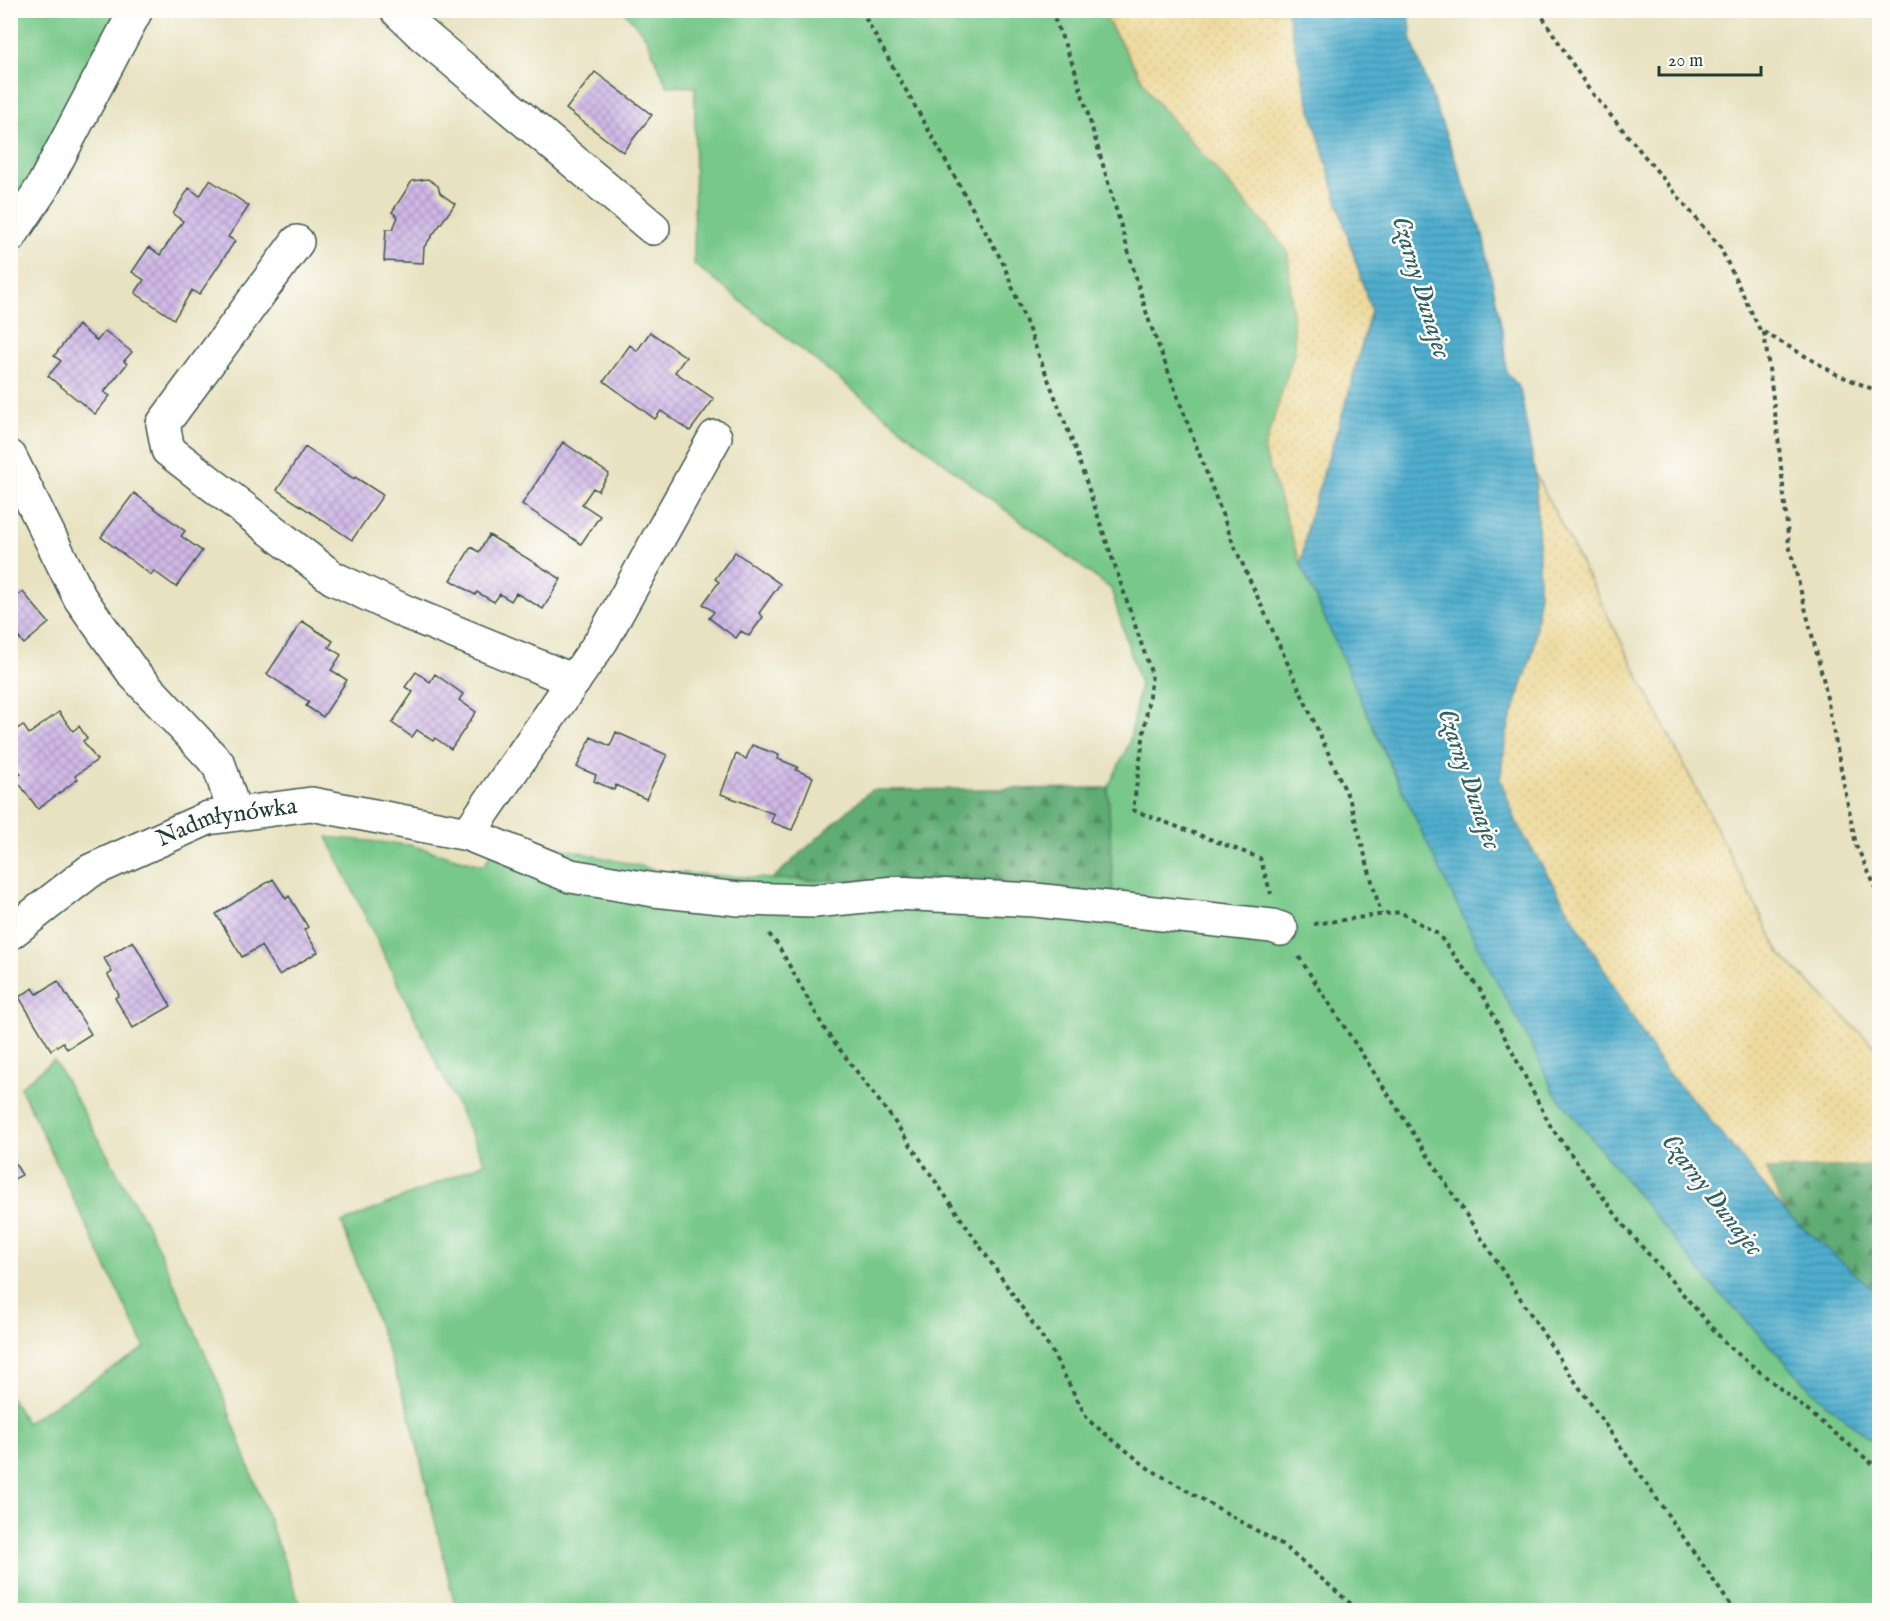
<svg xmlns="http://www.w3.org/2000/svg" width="1890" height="1621" font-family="'IM FELL English',serif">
<defs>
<pattern id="forest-firs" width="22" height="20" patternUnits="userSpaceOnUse" patternTransform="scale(1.5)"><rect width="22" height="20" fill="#61ac75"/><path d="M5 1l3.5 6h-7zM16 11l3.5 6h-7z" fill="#4f8d61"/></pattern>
<pattern id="sand-dots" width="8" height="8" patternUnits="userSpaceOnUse" patternTransform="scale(1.5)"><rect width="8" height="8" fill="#eeda9e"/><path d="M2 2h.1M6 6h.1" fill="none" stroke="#ccbc89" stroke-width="1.8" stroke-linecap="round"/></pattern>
<pattern id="water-rules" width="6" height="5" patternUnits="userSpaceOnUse" patternTransform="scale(1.5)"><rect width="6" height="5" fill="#50aece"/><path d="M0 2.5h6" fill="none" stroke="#428fa8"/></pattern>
<pattern id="building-cross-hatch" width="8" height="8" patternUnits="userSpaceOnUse" patternTransform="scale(1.5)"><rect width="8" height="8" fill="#d0b8e7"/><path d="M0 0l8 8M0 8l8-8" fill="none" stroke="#a897bc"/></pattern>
</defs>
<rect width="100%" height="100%" fill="#fdfcf7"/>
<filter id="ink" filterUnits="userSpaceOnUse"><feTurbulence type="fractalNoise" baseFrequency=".0167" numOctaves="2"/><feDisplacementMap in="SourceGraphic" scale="12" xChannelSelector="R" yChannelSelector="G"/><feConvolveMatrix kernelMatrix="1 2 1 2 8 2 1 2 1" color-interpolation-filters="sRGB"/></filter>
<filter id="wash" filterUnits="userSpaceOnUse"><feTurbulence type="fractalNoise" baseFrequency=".008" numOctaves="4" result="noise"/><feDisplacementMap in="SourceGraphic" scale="24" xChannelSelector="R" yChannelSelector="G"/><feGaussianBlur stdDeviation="1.35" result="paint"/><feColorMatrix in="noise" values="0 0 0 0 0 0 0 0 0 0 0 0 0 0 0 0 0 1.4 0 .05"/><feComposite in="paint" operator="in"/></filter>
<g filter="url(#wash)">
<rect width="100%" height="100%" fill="#e8e2c1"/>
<path fill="#77c889" stroke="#4b825e" stroke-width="1.5" d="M119,10L11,213V11Z
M624,11H1102L1153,98L1288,251L1295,350L1264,450L1301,565L1389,763L1466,922L1541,1063L1554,1092L1709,1282L1821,1399L1879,1446V1610H456L409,1411L342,1223L485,1163L327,837L410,845L484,866L500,834L666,872L772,879L945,883L1113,896L1108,788L1129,744L1140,684L1111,589L971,484L694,264L695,87L667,86L646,37Z
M54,1060L152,1234L219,1385L302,1610H11V1398L26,1423L145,1348L20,1087Z"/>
<path fill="url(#forest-firs)" stroke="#407454" stroke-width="1.5" d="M1108,788L1113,896L945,883L772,879L871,790Z
M1868,1165L1879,1173V1295L1787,1214L1764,1170Z"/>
<path fill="url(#sand-dots)" stroke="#868c69" stroke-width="1.5" d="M1102,11H1287L1306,92L1343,221L1371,310L1347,399L1308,523L1301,565L1264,450L1295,350L1288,251L1153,98Z
M1535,473L1781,955L1879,1051V1173L1868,1165L1765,1170L1787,1214L1695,1102L1671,1077L1660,1063L1517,824L1500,779L1507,731L1534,647L1539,595V544Z"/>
<path fill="url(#water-rules)" stroke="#387681" stroke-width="1.5" d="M1287,11H1409L1412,42L1483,236L1503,334L1506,371L1520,389L1535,473L1539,544V595L1534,648L1507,731L1500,779L1517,824L1660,1063L1671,1077L1695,1102L1787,1214L1879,1295V1446L1821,1399L1709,1282L1554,1092C1528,1033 1493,978 1464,919C1406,803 1354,684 1301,565L1308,523L1347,399L1371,310L1343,221L1306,92Z"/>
<g id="blocks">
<path fill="url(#building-cross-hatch)" d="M595,72L652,115L623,152L566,109Z
M428,179L438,186L440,193L455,204L424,247L423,263L384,261L386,229H393L398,217L392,212L412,181Z
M210,180L249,206L228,237L235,241L199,295L192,290L174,319L135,293L144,280L132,272L149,247L160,255L183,221L173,214L189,188L200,196Z
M78,325L97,341L105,331L132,352L124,361L127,364L104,392L110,396L95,414L48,376L61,361L54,356Z
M650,332L686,357L675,372L714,399L690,431L661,411L655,419L604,381L630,345L637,351Z
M563,442L609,474L598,491L593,488L582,504L600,516L581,544L522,504Z
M305,447L354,479L355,477L383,495L352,540L277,490Z
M134,493L185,531L181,536L202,551L176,587L154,571L151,575L101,537Z
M489,535L561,579L543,609L516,593L511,601L500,594L494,602L477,592L475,595L451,580L471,547L479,552Z
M735,552L780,584L759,613L763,617L749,636L741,631L736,638L709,618L714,612L703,604L719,582L715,579Z
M10,592L15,598L23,592L49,623L24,644L15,633L10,637Z
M302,621L333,641L329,647L341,655L331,670L347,680L323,717L306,706L309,702L267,674Z
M416,672L430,682L435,674L463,694L459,700L476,712L451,749L435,738L433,741L417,730L412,737L392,723L413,692L405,687Z
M59,712L73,731L79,726L87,738L83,741L97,760L75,776L78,779L38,809L15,778L21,774L14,764L10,766V734L23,725L29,734Z
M616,732L667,755L646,799L616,785L614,790L594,781L596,775L577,767L591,737L610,746Z
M752,745L779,755L778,759L798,767L796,770L813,777L792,830L771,822L774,814L721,794L736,754L746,759Z
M273,879L286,899L289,896L308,927L304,930L318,952L279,975L261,946L242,957L216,914Z
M133,941L171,1006L133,1028L115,998L119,995L108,975L112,972L104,958Z
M58,981L91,1034L67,1049L63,1042L51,1050L19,997L33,988L37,994Z
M10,1155L22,1175L10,1181Z"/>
</g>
</g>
<g filter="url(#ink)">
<use href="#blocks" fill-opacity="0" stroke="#3d5649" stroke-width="1.5"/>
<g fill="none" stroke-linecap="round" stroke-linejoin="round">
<defs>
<g id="minor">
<path d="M397,10L423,35L653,228"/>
<path d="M10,236L42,188L136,10"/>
<path d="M297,242L163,424L168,450L333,578L408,613L574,681"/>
<path d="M10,457L80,598L134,674L219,765L235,814"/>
<path d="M468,834L602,640L715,437"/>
<path id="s1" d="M10,933L90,871L208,818L311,804L468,834L571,876L654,890L739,899L814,901L895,893L1035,900L1272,926L1281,929"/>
</g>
</defs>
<use href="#minor" stroke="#3d5649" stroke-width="36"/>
<path stroke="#3d5649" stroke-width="4" stroke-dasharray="4.5 4.5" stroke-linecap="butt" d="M861,10L1003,263L1074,446L1152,675L1133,810L1260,858L1271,894
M1051,10L1075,70L1148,318L1233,543L1350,801L1381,914
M1538,10L1588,88L1720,247L1760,330L1836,374L1880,392
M1764,332L1777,427L1789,545L1823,678L1856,845L1880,897
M1314,924L1400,912L1438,934L1481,991L1551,1127L1625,1227L1727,1345L1880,1470
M769,934L778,945L825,1030L892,1118L1051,1350L1088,1420L1148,1468L1285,1547L1358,1610
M1299,957L1563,1364L1734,1610"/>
<use href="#minor" stroke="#fff" stroke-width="33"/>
</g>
</g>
<g text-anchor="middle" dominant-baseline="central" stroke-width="5" stroke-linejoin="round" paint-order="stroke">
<g font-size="24" fill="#1f3d34" stroke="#fdfcf7">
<text stroke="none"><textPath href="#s1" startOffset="248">Nadmłynówka</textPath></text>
</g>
<g font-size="26" font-style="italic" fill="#2e5f62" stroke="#fdfcf7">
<text transform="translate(1421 287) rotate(73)">Czarny Dunajec</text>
<text transform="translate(1469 779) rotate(71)">Czarny Dunajec</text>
<text transform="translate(1712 1195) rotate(52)">Czarny Dunajec</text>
</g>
</g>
<rect width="1890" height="1621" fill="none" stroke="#fdfcf7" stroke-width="36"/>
<path d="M1659 66v9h102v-9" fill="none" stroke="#1f3d34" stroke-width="3"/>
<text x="1668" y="66" font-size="18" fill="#1f3d34" stroke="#fdfcf7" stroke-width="4.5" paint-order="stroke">20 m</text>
</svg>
